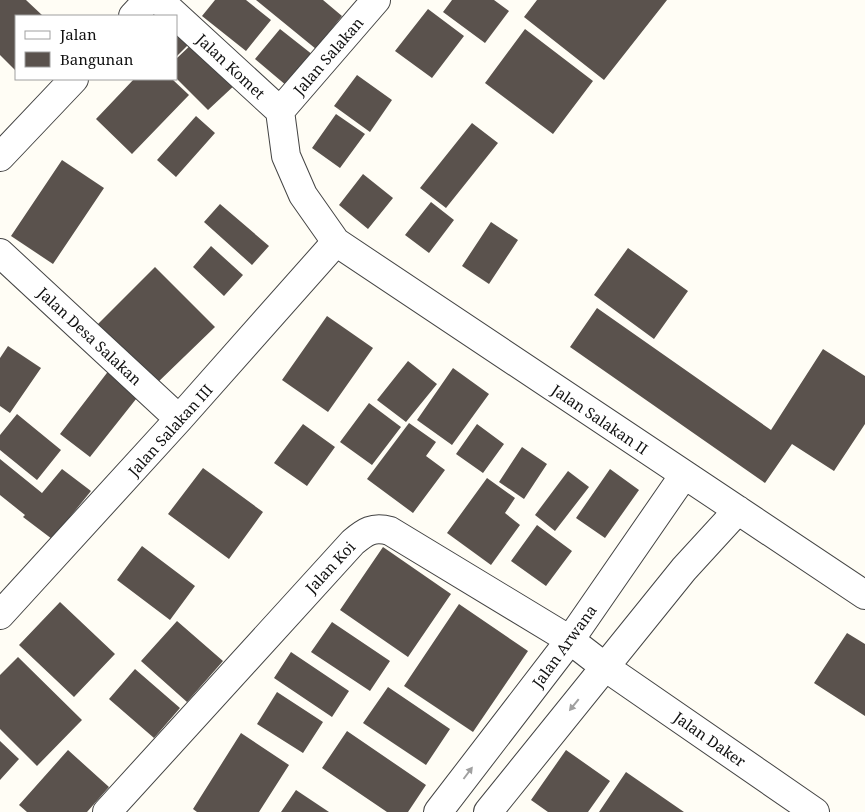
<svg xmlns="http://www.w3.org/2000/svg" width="865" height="812" font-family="'Noto Serif',serif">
<rect width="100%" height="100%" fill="#fffdf5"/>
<path fill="#5a524d" d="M0,0H26L43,16H16V71L0,55Z
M215,0H246L271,20L246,51L202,16Z
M256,0H323L342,16L316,49Z
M452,0H494L509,11L485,43L443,12Z
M537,0H667L604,80L524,17Z
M428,9L464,36L432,78L395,51Z
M176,18L196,37L176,57Z
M280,29L313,55L287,86L255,59Z
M525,29L593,81L553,134L485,83Z
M195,41L237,83L208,110L176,78V59Z
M357,75L392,100L370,132L334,106Z
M134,79H172L189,95L132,154L96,119Z
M336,114L365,134L340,168L312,148Z
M196,116L215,133L176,177L157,160Z
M472,123L498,143L446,208L420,188Z
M62,160L104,188L53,264L11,236Z
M363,174L393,198L368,229L339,205Z
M431,202L454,220L429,253L405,235Z
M220,204L269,246L252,265L204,222Z
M491,222L518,240L489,284L462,266Z
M211,246L243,275L224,296L193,267Z
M628,248L688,291L654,339L594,295Z
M155,267L215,327L155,385L96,326Z
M597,308L771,430L823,349L865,376V424L834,471L792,444L765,483L570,347Z
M327,316L373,348L328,412L282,380Z
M8,346L41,368L10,413L0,406V358Z
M408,361L437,384L406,422L377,400Z
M113,365L144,389L90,457L60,434Z
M453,368L489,394L452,445L417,420Z
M369,403L401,427L372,465L340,442Z
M17,414L61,450L37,480L0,450V435Z
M409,423L436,442L426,456L445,470L413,513L367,479Z
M303,424L335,447L307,486L274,463Z
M477,424L504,444L483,473L456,454Z
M522,447L547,464L524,499L499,482Z
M0,459L42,493L62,469L91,491L52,539L23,517L25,515L0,495Z
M203,468L263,512L229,559L168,514Z
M610,469L639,490L605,538L576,518Z
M568,471L589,487L555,531L535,515Z
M487,478L515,498L505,513L520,525L491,565L447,533Z
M537,525L572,551L546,586L511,561Z
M142,546L195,586L170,620L117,580Z
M383,547L451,594L408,657L340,610Z
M60,602L115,654L74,697L19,645Z
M459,604L528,651L473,732L404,686Z
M177,621L223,661L187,702L141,661Z
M332,622L390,661L370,691L311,652Z
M847,633L865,644V716L814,683Z
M291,652L349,691L332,717L274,678Z
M18,657L82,720L37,766L0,729V675Z
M135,669L180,708L154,738L109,699Z
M388,687L450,729L426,765L363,723Z
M277,692L323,722L303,753L257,724Z
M347,731L426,785L408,812H387L322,768Z
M241,733L289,765L259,812H197L193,809Z
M0,741L19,759L0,780Z
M68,750L109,787L87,812H27L19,805Z
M566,750L610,781L588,812H548L531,800Z
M626,772L684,812H599Z
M296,790L329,812H281Z"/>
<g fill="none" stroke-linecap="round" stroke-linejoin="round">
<defs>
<path id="minor" d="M159,0L280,111
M133,16L148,0
M280,111L286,156L303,195L336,242L865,595
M280,111L376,0
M0,157L74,79
M0,253L179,419
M0,615L179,419L336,242
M107,812L353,542C365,532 373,526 390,531L570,640L605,667L815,812
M438,812L570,640L684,475
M488,812L684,569L738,510"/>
</defs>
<use href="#minor" stroke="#444" stroke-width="30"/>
<use href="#minor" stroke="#fff" stroke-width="28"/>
</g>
<defs><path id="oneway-solid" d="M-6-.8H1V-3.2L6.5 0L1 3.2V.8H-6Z" transform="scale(1.25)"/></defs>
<g fill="#a0a0a0">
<use href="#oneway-solid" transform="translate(574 705) rotate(129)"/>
<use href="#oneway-solid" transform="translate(468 773) rotate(-53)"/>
</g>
<g text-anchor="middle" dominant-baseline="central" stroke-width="5" stroke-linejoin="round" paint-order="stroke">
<g font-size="15" fill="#111" stroke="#fff">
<text transform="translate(328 56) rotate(-49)">Jalan Salakan</text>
<text transform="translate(231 66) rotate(43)">Jalan Komet</text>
<text transform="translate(90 336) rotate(43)">Jalan Desa Salakan</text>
<text transform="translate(600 419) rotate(34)">Jalan Salakan II</text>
<text transform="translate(170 430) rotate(-48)">Jalan Salakan III</text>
<text transform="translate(330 567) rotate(-47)">Jalan Koi</text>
<text transform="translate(564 646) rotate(-54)">Jalan Arwana</text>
<text transform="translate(710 739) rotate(35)">Jalan Daker</text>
</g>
</g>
<rect x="15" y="15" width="162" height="65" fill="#ffffff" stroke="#a0a0a0"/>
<rect x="25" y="31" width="25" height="8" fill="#ffffff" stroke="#a0a0a0"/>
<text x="60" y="40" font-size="15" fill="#111111">Jalan</text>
<rect x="25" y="52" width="25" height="15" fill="#5a524d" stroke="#a0a0a0"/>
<text x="60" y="65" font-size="15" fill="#111111">Bangunan</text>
</svg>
